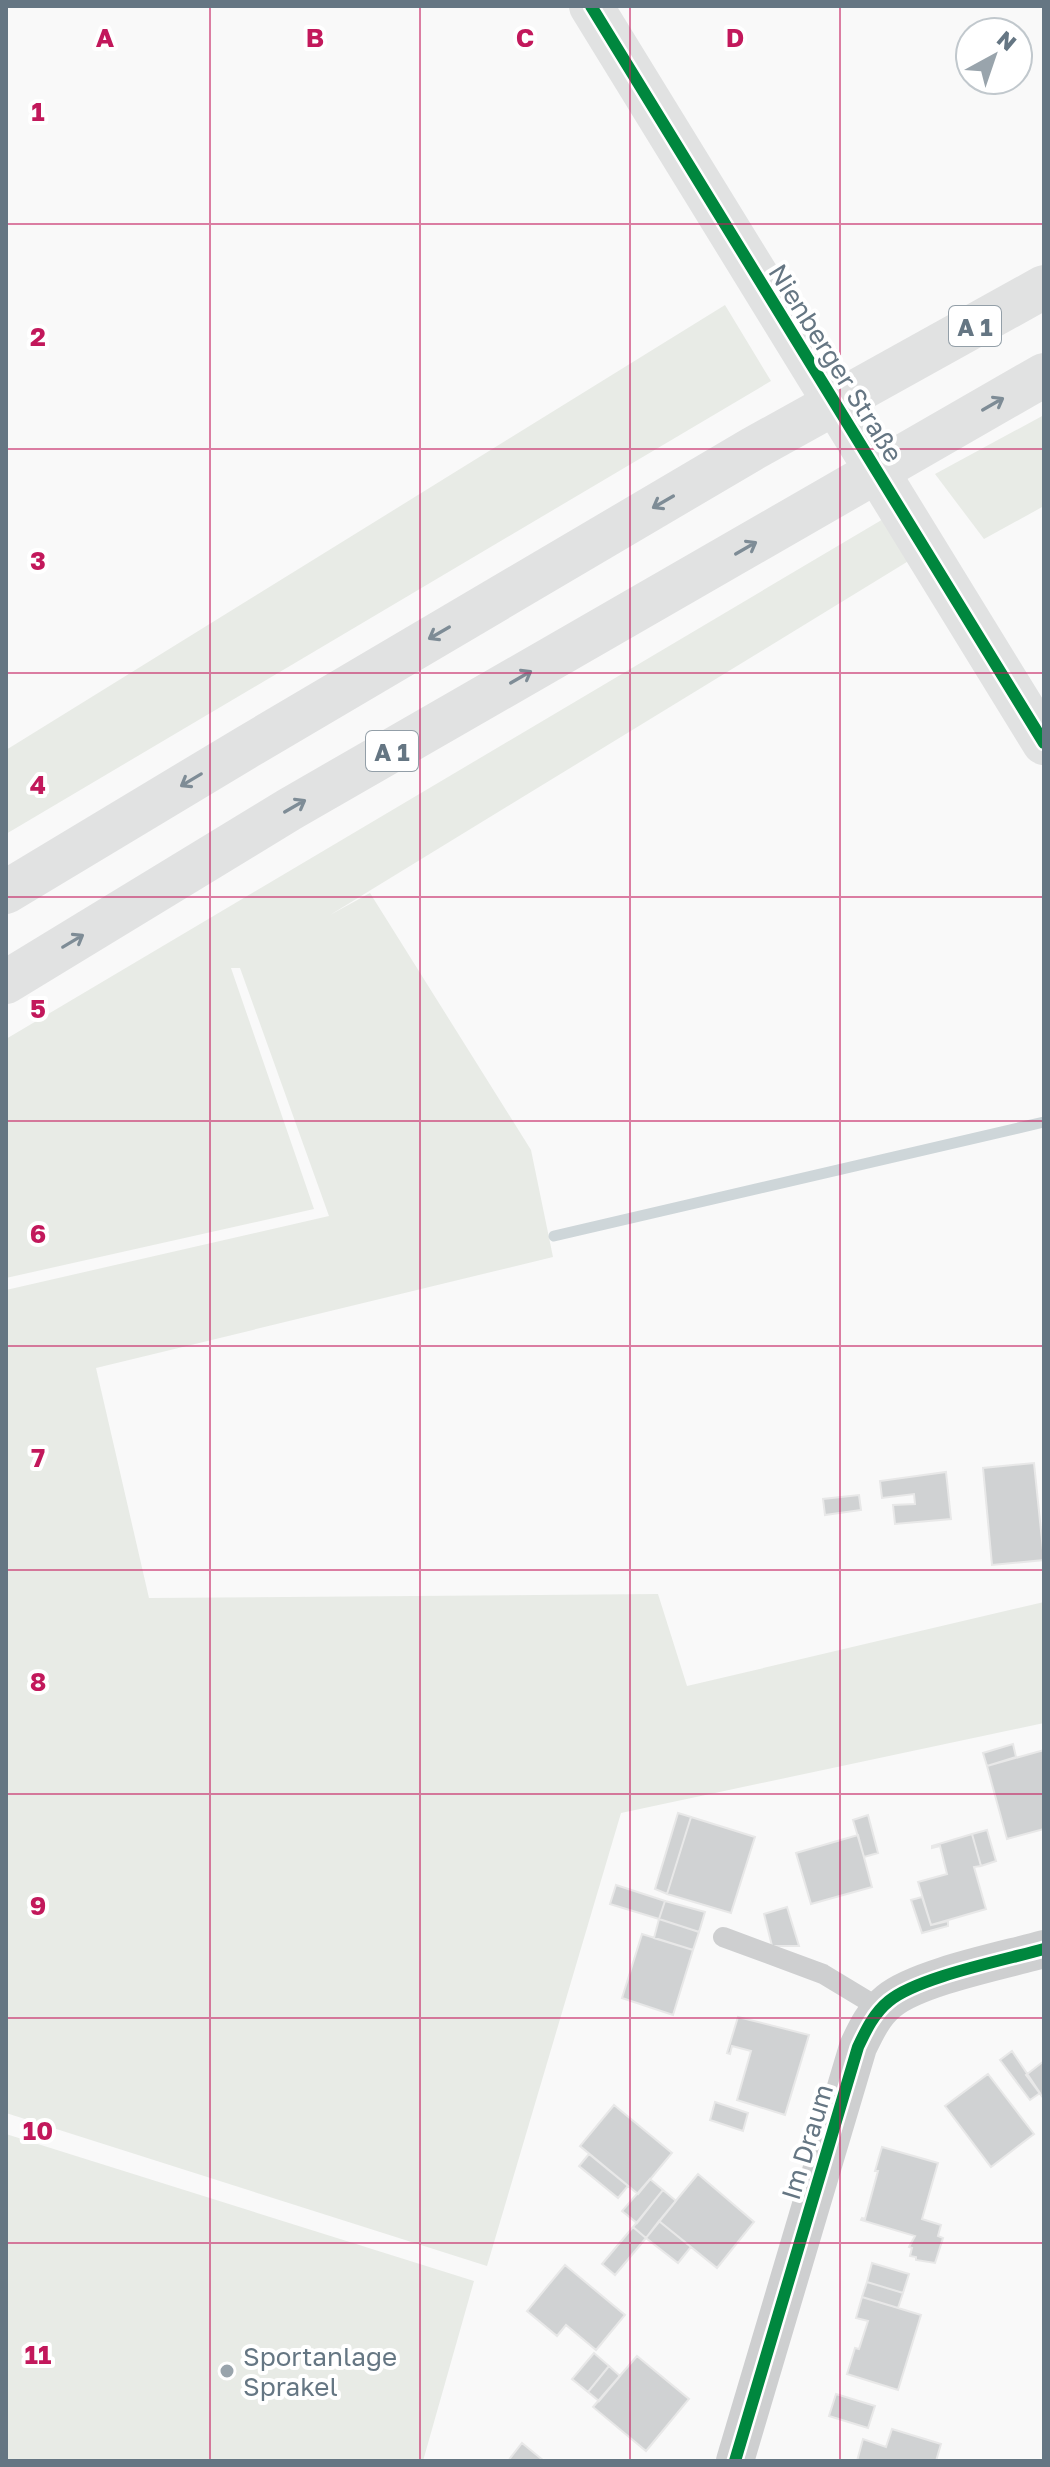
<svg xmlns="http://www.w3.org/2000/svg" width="1050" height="2467" font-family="'Golos Text',sans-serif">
<rect width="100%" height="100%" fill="#f9f9f9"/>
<path fill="#e8ebe6" d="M725,305L771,381L6,834V750Z
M1044,415V506L984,539L935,474Z
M890,515L915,557L330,915L370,893L531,1150L553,1257L96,1368L149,1598L658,1594L687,1686L1044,1602V1723L621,1813L487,2266L6,2113V1290L329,1216L240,968H231L314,1209L6,1278V1039Z
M6,2134L474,2281L423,2461H6Z"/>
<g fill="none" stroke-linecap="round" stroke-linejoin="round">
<path stroke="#ced6d9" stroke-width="11" d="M554,1236L1044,1122"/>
</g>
<path fill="#d0d2d3" stroke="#e8e8e8" stroke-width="2" d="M1034,1463L1044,1560L992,1565L983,1468Z
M946,1472L951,1519L895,1524L893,1505L915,1504L914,1494L882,1498L880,1481Z
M859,1495L861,1510L825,1515L823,1499Z
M1013,1744L1016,1757L987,1766L983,1753Z
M1044,1750V1829L1007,1839L987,1766Z
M678,1813L691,1817L667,1894L655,1889Z
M868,1815L878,1853L864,1857L853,1820Z
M691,1817L755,1837L731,1913L667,1894Z
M987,1830L996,1861L981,1866L972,1834Z
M972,1834L981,1866L974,1867L986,1909L931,1925L918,1882L947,1874L940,1846L932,1848V1846Z
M858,1835L872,1887L811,1904L796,1853Z
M616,1885L665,1901L659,1919L610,1904Z
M922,1897L931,1925L948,1921V1926L922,1933L911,1900Z
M665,1901L705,1912L699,1932L659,1919Z
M787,1907L799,1946H772L764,1914Z
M659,1919L699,1932L693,1950L654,1938Z
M642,1934L693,1950L673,2015L622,1998Z
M738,2017L809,2035L785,2115L737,2100L751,2051L732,2046L730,2054L727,2053Z
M1012,2051L1040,2093L1030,2100L1000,2060Z
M1044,2061V2099L1026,2075Z
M988,2074L1034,2134L991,2167L945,2106Z
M715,2102L748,2113L743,2131L710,2120Z
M614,2105L672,2153L638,2194L580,2146Z
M882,2147L938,2163L922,2219L941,2225L938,2236L943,2238L935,2263L916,2260V2257L910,2256L912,2248L909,2247L915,2236L861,2220L862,2218L865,2219L878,2171H875Z
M589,2154L628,2186L618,2198L579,2166Z
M698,2174L754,2222L717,2268L659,2221Z
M650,2179L663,2190L637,2223L622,2211Z
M663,2190L676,2201L646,2238L633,2227Z
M659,2221L691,2247L678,2263L646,2238Z
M633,2227L646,2238L615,2275L602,2264Z
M872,2263L909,2274L903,2293L867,2282Z
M565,2265L625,2315L596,2350L566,2325L557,2336L527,2311Z
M867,2282L903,2293L898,2308L862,2297Z
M862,2297L921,2315L898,2390L847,2374L855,2348L859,2349L868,2321L856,2318Z
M594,2353L609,2366L588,2392L572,2379Z
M637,2356L689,2399L646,2451L593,2407Z
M609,2366L620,2376L599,2401L588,2392Z
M836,2394L875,2406L868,2428L829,2416Z
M892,2429L941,2444L936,2461H857L863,2439L886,2447Z
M522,2443L544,2461H508Z"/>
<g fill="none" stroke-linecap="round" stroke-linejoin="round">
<path stroke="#cecfd0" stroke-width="20" d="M723,1937L823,1974L881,2009"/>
<path stroke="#cecfd0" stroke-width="38" d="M735,2461L858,2047C866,2030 874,2013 889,2001C918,1977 1005,1960 1044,1949"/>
<path stroke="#e1e2e2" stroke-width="44" d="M591,6L1044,743"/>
<path stroke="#e1e2e2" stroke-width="44" d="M6,892L247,747L754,448L1044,287
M6,982L290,809L1044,375"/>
<defs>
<path id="cycleway" d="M591,6L1044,743
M735,2461L858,2047C866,2030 874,2013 889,2001C918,1977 1005,1960 1044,1949"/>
</defs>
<use href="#cycleway" stroke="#fff" stroke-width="17"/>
<use href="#cycleway" stroke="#00873e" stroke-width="12"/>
</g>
<defs><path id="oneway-shaft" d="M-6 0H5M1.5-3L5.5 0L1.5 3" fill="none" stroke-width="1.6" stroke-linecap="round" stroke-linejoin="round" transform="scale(2)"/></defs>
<g stroke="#7e8c96">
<use href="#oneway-shaft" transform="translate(993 404) rotate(-30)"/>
<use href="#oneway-shaft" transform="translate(663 502) rotate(150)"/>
<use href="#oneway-shaft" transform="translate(746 548) rotate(-30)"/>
<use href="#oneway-shaft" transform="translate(439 633) rotate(150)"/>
<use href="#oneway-shaft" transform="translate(521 677) rotate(-30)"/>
<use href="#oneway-shaft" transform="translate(191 780) rotate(149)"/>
<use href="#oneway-shaft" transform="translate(295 806) rotate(-30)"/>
<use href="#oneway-shaft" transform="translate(73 941) rotate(-31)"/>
</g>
<path fill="none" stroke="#c2185b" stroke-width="2" stroke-opacity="0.55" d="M210,6V2461M420,6V2461M630,6V2461M840,6V2461M6,224H1044M6,449H1044M6,673H1044M6,897H1044M6,1121H1044M6,1346H1044M6,1570H1044M6,1794H1044M6,2018H1044M6,2243H1044"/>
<circle fill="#99a4ac" stroke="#fff" stroke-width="3" cx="227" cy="2371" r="8"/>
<g text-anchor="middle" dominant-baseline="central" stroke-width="8" stroke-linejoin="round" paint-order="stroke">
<g fill="#fff" stroke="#939fa8" stroke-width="2">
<rect x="949" y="306" width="52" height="40" rx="6"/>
<rect x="366" y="731" width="52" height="40" rx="6"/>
</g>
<g font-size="24" font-weight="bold" fill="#657683">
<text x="975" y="326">A 1</text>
<text x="392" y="751">A 1</text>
</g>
<g font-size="26" fill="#657683" stroke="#fff">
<text transform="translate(836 363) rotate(58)">Nienberger Straße</text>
<text transform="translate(807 2142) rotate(-73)">Im Draum</text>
</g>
<g font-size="26" fill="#657683" stroke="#fff" text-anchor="start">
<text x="243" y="2356">Sportanlage<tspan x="243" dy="30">Sprakel</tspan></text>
</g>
</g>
<g font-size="26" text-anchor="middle" font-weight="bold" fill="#c2185b" stroke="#fff" stroke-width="8" stroke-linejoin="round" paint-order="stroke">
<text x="105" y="47">A</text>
<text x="315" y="47">B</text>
<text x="525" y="47">C</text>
<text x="735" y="47">D</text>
<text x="38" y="121">1</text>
<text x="38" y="346">2</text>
<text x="38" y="570">3</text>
<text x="38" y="794">4</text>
<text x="38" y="1018">5</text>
<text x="38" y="1243">6</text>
<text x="38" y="1467">7</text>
<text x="38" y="1691">8</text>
<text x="38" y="1915">9</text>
<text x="38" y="2140">10</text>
<text x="38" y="2364">11</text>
</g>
<rect width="1050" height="2467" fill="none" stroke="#657683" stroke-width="16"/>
<g transform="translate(994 56) rotate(40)"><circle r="38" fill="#ffffff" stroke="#c1c8cd" stroke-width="2"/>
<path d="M0-6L14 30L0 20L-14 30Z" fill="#99a4ac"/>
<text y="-12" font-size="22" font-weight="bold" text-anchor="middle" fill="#657683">N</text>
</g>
</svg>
